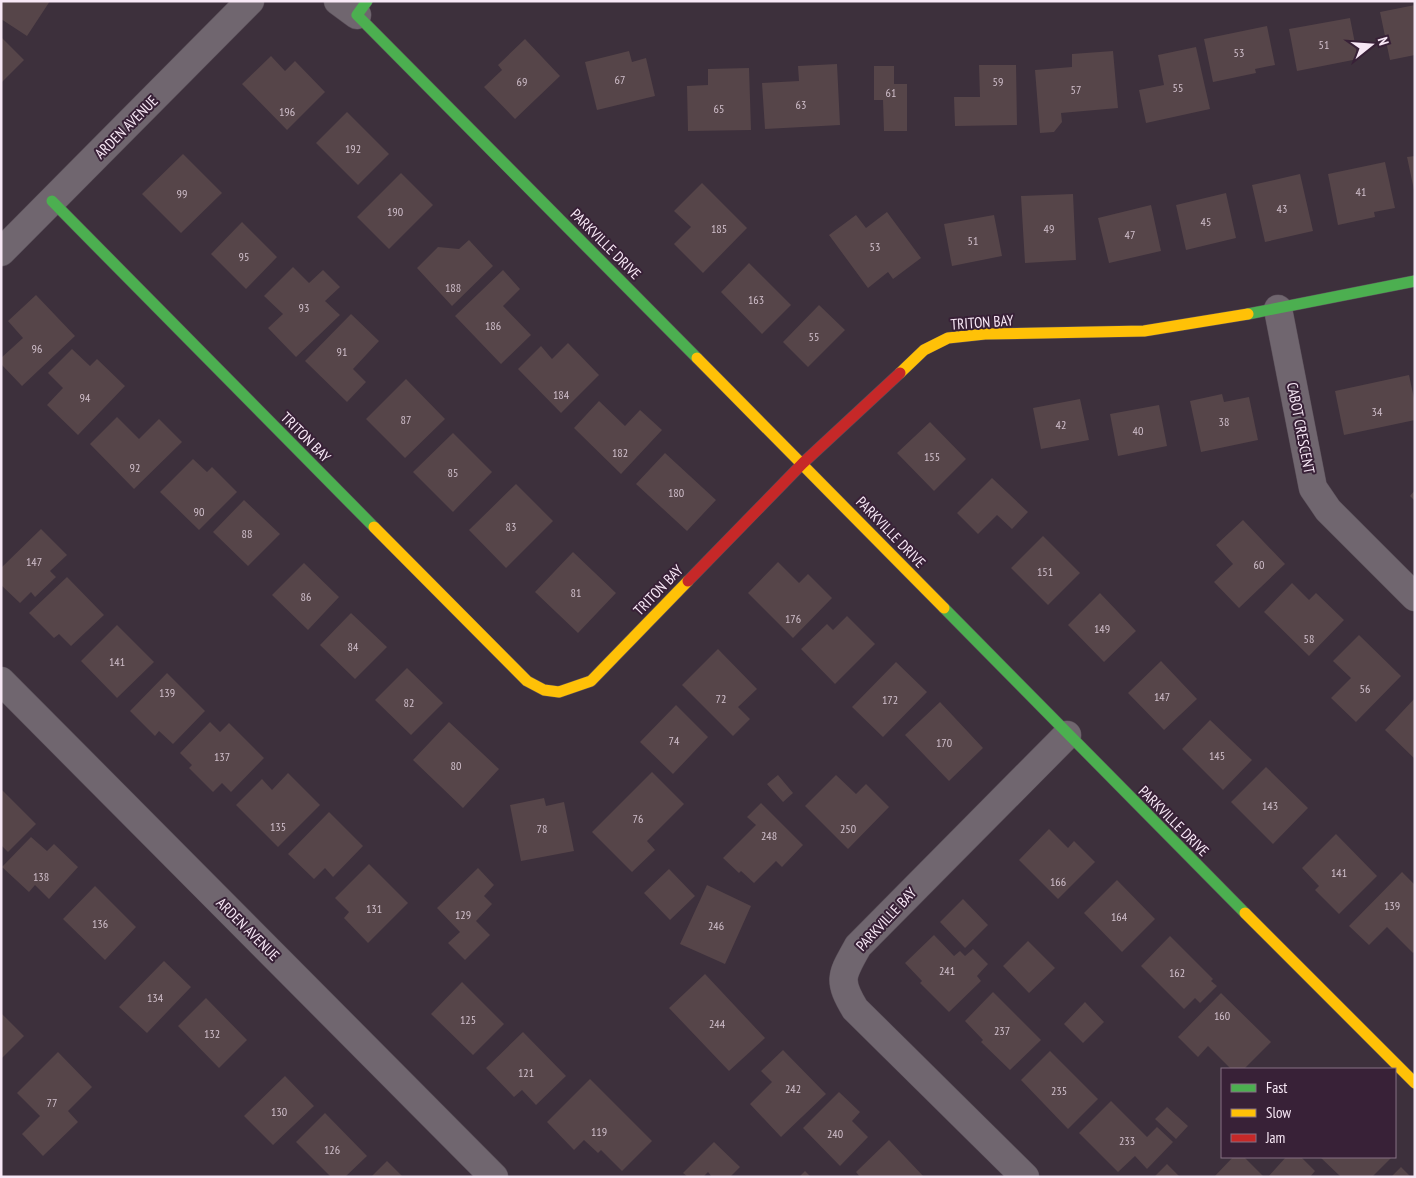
<svg xmlns="http://www.w3.org/2000/svg" width="1416" height="1178" font-family="'PT Sans Narrow',sans-serif">
<rect width="100%" height="100%" fill="#3d303c"/>
<path fill="#564549" d="M1,1H50L27,36L1,19Z
M1415,5V55L1390,60L1380,12Z
M1350,18L1358,59L1297,71L1289,29Z
M1267,26L1275,65L1255,69L1256,73L1213,82L1204,39Z
M1,37L24,60L1,83Z
M525,39L560,76L515,119L484,87L502,70L498,65Z
M1196,47L1210,109L1146,123L1139,90L1164,85L1158,55Z
M629,51L632,62L646,58L655,96L597,110L585,62Z
M1113,51L1118,108L1061,113L1062,122L1054,132L1040,133L1035,70L1072,67V54Z
M271,56L285,71L295,61L325,92L287,130L242,84Z
M837,64L840,125L765,129L762,83L799,81L798,66Z
M979,65H1016L1017,125L955,126L954,97H980Z
M874,66H894V84H907V131H884L883,100H874Z
M749,68L751,130L688,131L687,86L708,85V69Z
M347,112L389,154L358,185L316,143Z
M183,154L222,193L181,233L142,194Z
M1415,156V190H1414L1407,157Z
M1385,162L1395,208L1374,212L1375,217L1338,225L1328,174Z
M401,173L433,205L389,249L357,217Z
M1300,174L1313,231L1265,242L1252,185Z
M702,183L747,228L703,273L674,244L691,227L674,211Z
M1226,193L1236,238L1186,250L1176,205Z
M1073,194L1076,260L1025,263L1021,196Z
M1151,205L1161,251L1109,263L1098,218Z
M887,212L921,258L893,279L888,272L868,288L829,235L856,215L866,228Z
M994,215L1002,256L952,266L944,224Z
M242,222L277,257L246,289L211,254Z
M469,240L493,266L452,306L417,268L438,247L459,249Z
M749,263L791,305L762,334L721,292Z
M293,267L309,283L323,270L340,287L325,301L340,315L296,357L268,328L283,314L264,296Z
M503,270L520,289L503,306L531,335L501,364L455,316Z
M36,295L75,336L22,386L1,364V358L23,338L8,321Z
M819,305L845,330L808,367L783,342Z
M351,314L379,341L353,369L366,382L347,402L305,361Z
M568,343L599,375L561,413L518,369L541,346L552,359Z
M72,349L90,366L97,359L125,386L78,435L47,405L63,388L48,373Z
M1409,375L1415,403V420L1344,435L1335,391Z
M406,379L445,419L405,458L366,419Z
M1222,394L1224,402L1249,397L1258,440L1201,452L1190,401Z
M1080,399L1089,440L1041,449L1033,408Z
M599,401L625,426L640,410L662,430L621,474L574,428Z
M1159,405L1167,446L1118,456L1110,414Z
M117,417L139,439L159,419L182,442L134,489L90,444Z
M930,422L966,459L934,491L897,453Z
M453,433L492,472L453,512L413,472Z
M665,453L716,500L687,531L636,484Z
M193,459L207,472L212,467L237,492L199,530L160,492Z
M992,478L1028,512L1012,529L997,515L978,534L957,513Z
M516,484L553,521L506,568L469,530Z
M1415,490V501L1410,496Z
M244,500L280,534L248,566L213,532Z
M1243,520L1285,564L1239,608L1214,582L1233,564L1216,545Z
M41,529L67,555L50,571L56,577L35,597L31,592L20,603L1,585V568Z
M1043,536L1080,573L1048,605L1011,568Z
M573,552L616,593L578,633L535,592Z
M778,562L799,583L808,574L832,598L793,638L748,593Z
M304,563L339,597L308,630L272,595Z
M67,577L104,615L71,646L59,634L54,638L29,613Z
M1292,583L1309,600L1316,593L1344,620L1309,656L1264,612Z
M1100,593L1136,631L1104,662L1068,625Z
M351,613L387,647L355,679L320,645Z
M847,616L875,644L835,684L801,649L827,624L833,630Z
M117,625L154,662L117,698L81,661Z
M1359,635L1401,676L1356,722L1331,698L1351,678L1333,661Z
M718,649L757,689L738,707L750,719L733,736L682,685Z
M1161,661L1197,699L1164,730L1128,693Z
M896,662L927,692L883,737L852,707Z
M407,668L443,703L411,735L375,700Z
M167,673L205,711L173,744L159,731L155,736L130,711Z
M1415,698V759L1385,730Z
M940,702L983,748L949,781L905,735Z
M676,705L708,737L673,774L640,742Z
M1210,720L1252,760L1223,790L1182,749Z
M210,722L220,732L229,723L264,758L231,792L222,783L213,792L189,768L192,765L180,753Z
M449,722L499,769L463,808L413,760Z
M1266,767L1308,808L1273,844L1231,802Z
M652,772L684,804L647,841L655,850L632,872L592,832Z
M288,773L320,805L278,847L236,805L262,779L272,790Z
M778,775L793,793L783,802L767,784Z
M836,775L856,794L866,784L889,807L848,849L805,806Z
M1,789L36,824L8,852L1,845Z
M544,798L546,806L564,802L574,851L521,861L510,805Z
M761,803L803,845L782,867L776,861L754,883L741,871L739,873L723,858L756,825L747,817Z
M329,812L363,846L333,877L325,868L314,879L288,854Z
M1049,829L1068,848L1074,841L1095,862L1058,899L1019,860Z
M1336,834L1377,876L1339,914L1315,890L1319,886L1302,868Z
M31,837L47,851L54,844L78,867L49,899L35,885L29,892L2,867Z
M369,864L408,903L368,943L344,918L349,912L335,898Z
M478,868L494,885L484,896L492,904L476,921L490,935L465,960L448,943L460,932L437,908Z
M669,869L695,896L670,920L644,893Z
M1402,872L1415,885V951L1413,953L1387,927L1369,945L1349,926Z
M1117,880L1155,919L1122,952L1084,913Z
M707,885L751,906L725,964L680,944Z
M95,886L136,927L105,960L63,919Z
M963,899L988,925L965,948L940,922Z
M934,935L954,956L960,951L965,956L973,949L988,964L977,976L981,981L949,1012L920,983L922,981L905,963Z
M1170,936L1213,979L1211,981L1217,986L1200,1003L1195,998L1184,1009L1141,966Z
M1028,941L1055,968L1029,993L1003,966Z
M164,961L191,987L147,1033L119,1007Z
M705,974L765,1038L729,1071L669,1008Z
M462,982L504,1024L473,1055L431,1014Z
M993,992L1041,1040L1010,1070L981,1042L983,1040L965,1021Z
M1221,993L1271,1042L1244,1069H1231L1208,1046L1198,1057L1178,1037Z
M206,998L247,1040L219,1068L178,1026Z
M1085,1002L1104,1022L1083,1043L1064,1024Z
M1,1013L24,1036L1,1059Z
M523,1032L566,1076L536,1105L522,1090L514,1097L486,1068Z
M783,1050L826,1094L781,1137L750,1104L772,1082L761,1071Z
M1050,1051L1098,1099L1068,1129L1021,1080Z
M58,1052L92,1087L68,1111L78,1122L43,1156L22,1134L40,1116L17,1093Z
M285,1076L314,1106L273,1145L244,1116Z
M590,1079L652,1141L622,1171L601,1150L598,1153L584,1140L574,1150L547,1122Z
M839,1092L860,1112L852,1121L868,1137L840,1166L803,1128Z
M1111,1101L1147,1137L1157,1127L1173,1142L1147,1169L1135,1156L1118,1172L1079,1133Z
M1167,1107L1188,1126L1176,1139L1155,1119Z
M325,1113L367,1156L345,1177H331L296,1142Z
M889,1140L924,1177H860L856,1172Z
M714,1142L740,1167L730,1177H712L708,1172L703,1177H688L683,1173Z
M1233,1157H1244L1263,1176L1214,1177Z
M1286,1157H1301L1315,1171L1310,1177H1268Z
M1320,1157H1392L1372,1177H1341Z
M387,1161L403,1177H371Z
M1167,1164L1180,1177H1154Z
M1401,1167L1411,1177H1391Z
M805,1171L811,1177H799Z"/>
<g fill="none" stroke-linecap="round" stroke-linejoin="round">
<defs>
<path id="street" d="M338,1L357,15
M1,252L250,1
M1278,309L1313,488L1328,510L1415,597
M1,681L494,1177
M1025,1177L855,1009C837,979 842,975 858,946L1067,735"/>
<path id="fast" d="M367,1L357,15L697,358
M52,201L374,527
M1248,314L1415,281
M944,608L1245,913"/>
<path id="slow" d="M697,358L944,608
M900,373L924,350L948,338L985,334L1144,331L1248,314
M374,527L527,681L544,690L559,692L591,681L688,581
M1245,913L1415,1083"/>
<path id="jam" d="M688,581L803,463L900,373"/>
</defs>
<use href="#street" stroke="#5a4f59" stroke-width="29"/>
<use href="#fast" stroke="#5a4f59" stroke-width="12"/>
<use href="#slow" stroke="#5a4f59" stroke-width="12"/>
<use href="#jam" stroke="#5a4f59" stroke-width="12"/>
<use href="#street" stroke="#70666f" stroke-width="28"/>
<use href="#fast" stroke="#4caf50" stroke-width="11"/>
<use href="#slow" stroke="#ffc107" stroke-width="11"/>
<use href="#jam" stroke="#c62828" stroke-width="11"/>
</g>
<g text-anchor="middle" dominant-baseline="central" stroke-width="4" stroke-linejoin="round" paint-order="stroke">
<g font-size="12" fill="#d0bfcb">
<text x="1324" y="44">51</text>
<text x="1239" y="52">53</text>
<text x="620" y="79">67</text>
<text x="522" y="81">69</text>
<text x="998" y="81">59</text>
<text x="1178" y="87">55</text>
<text x="1076" y="89">57</text>
<text x="891" y="92">61</text>
<text x="801" y="104">63</text>
<text x="719" y="108">65</text>
<text x="287" y="111">196</text>
<text x="353" y="148">192</text>
<text x="1361" y="191">41</text>
<text x="182" y="193">99</text>
<text x="1282" y="208">43</text>
<text x="395" y="211">190</text>
<text x="1206" y="221">45</text>
<text x="719" y="228">185</text>
<text x="1049" y="228">49</text>
<text x="1130" y="234">47</text>
<text x="973" y="240">51</text>
<text x="875" y="246">53</text>
<text x="244" y="256">95</text>
<text x="453" y="287">188</text>
<text x="756" y="299">163</text>
<text x="304" y="307">93</text>
<text x="493" y="325">186</text>
<text x="814" y="336">55</text>
<text x="37" y="348">96</text>
<text x="342" y="351">91</text>
<text x="561" y="394">184</text>
<text x="85" y="397">94</text>
<text x="1377" y="411">34</text>
<text x="406" y="419">87</text>
<text x="1224" y="421">38</text>
<text x="1061" y="424">42</text>
<text x="1138" y="430">40</text>
<text x="620" y="452">182</text>
<text x="932" y="456">155</text>
<text x="135" y="467">92</text>
<text x="453" y="472">85</text>
<text x="676" y="492">180</text>
<text x="199" y="511">90</text>
<text x="511" y="526">83</text>
<text x="247" y="533">88</text>
<text x="34" y="561">147</text>
<text x="1259" y="564">60</text>
<text x="1045" y="571">151</text>
<text x="576" y="592">81</text>
<text x="306" y="596">86</text>
<text x="793" y="618">176</text>
<text x="1102" y="628">149</text>
<text x="1309" y="638">58</text>
<text x="353" y="646">84</text>
<text x="117" y="661">141</text>
<text x="1365" y="688">56</text>
<text x="167" y="692">139</text>
<text x="1162" y="696">147</text>
<text x="721" y="698">72</text>
<text x="890" y="699">172</text>
<text x="409" y="702">82</text>
<text x="674" y="740">74</text>
<text x="944" y="742">170</text>
<text x="1217" y="755">145</text>
<text x="222" y="756">137</text>
<text x="456" y="765">80</text>
<text x="1270" y="805">143</text>
<text x="638" y="818">76</text>
<text x="278" y="826">135</text>
<text x="542" y="828">78</text>
<text x="848" y="828">250</text>
<text x="769" y="835">248</text>
<text x="1339" y="872">141</text>
<text x="41" y="876">138</text>
<text x="1058" y="881">166</text>
<text x="1392" y="905">139</text>
<text x="374" y="908">131</text>
<text x="463" y="914">129</text>
<text x="1119" y="916">164</text>
<text x="100" y="923">136</text>
<text x="716" y="925">246</text>
<text x="947" y="970">241</text>
<text x="1177" y="972">162</text>
<text x="155" y="997">134</text>
<text x="1222" y="1015">160</text>
<text x="468" y="1019">125</text>
<text x="717" y="1023">244</text>
<text x="1002" y="1030">237</text>
<text x="212" y="1033">132</text>
<text x="526" y="1072">121</text>
<text x="793" y="1088">242</text>
<text x="1059" y="1090">235</text>
<text x="52" y="1102">77</text>
<text x="279" y="1111">130</text>
<text x="599" y="1131">119</text>
<text x="835" y="1133">240</text>
<text x="1127" y="1140">233</text>
<text x="332" y="1149">126</text>
</g>
<g font-size="15" fill="#f8e8f6" stroke="#382137">
<text transform="translate(126 127) rotate(-45)">ARDEN AVENUE</text>
<text transform="translate(606 244) rotate(45)">PARKVILLE DRIVE</text>
<text transform="translate(982 322) rotate(-4)">TRITON BAY</text>
<text transform="translate(1301 428) rotate(79)">CABOT CRESCENT</text>
<text transform="translate(306 437) rotate(45)">TRITON BAY</text>
<text transform="translate(891 532) rotate(46)">PARKVILLE DRIVE</text>
<text transform="translate(658 590) rotate(-46)">TRITON BAY</text>
<text transform="translate(1174 821) rotate(45)">PARKVILLE DRIVE</text>
<text transform="translate(886 919) rotate(-47)">PARKVILLE BAY</text>
<text transform="translate(248 929) rotate(45)">ARDEN AVENUE</text>
</g>
</g>
<rect width="1416" height="1178" fill="none" stroke="#f8e8f6" stroke-width="5"/>
<rect x="1221" y="1068" width="175" height="90" fill="#382137" stroke="#857183"/>
<rect x="1231" y="1084" width="25" height="8" fill="#4caf50" stroke="#857183"/>
<text x="1266" y="1093" font-size="15" fill="#f8e8f6">Fast</text>
<rect x="1231" y="1109" width="25" height="8" fill="#ffc107" stroke="#857183"/>
<text x="1266" y="1118" font-size="15" fill="#f8e8f6">Slow</text>
<rect x="1231" y="1134" width="25" height="8" fill="#c62828" stroke="#857183"/>
<text x="1266" y="1143" font-size="15" fill="#f8e8f6">Jam</text>
<g transform="translate(1371 45) rotate(73)" stroke="#382137" stroke-width="4" paint-order="stroke">
<path d="M0-4L9 19L0 12L-9 19Z" fill="#f8e8f6"/>
<text y="-8" font-size="14" font-weight="bold" text-anchor="middle" fill="#f8e8f6">N</text>
</g>
</svg>
